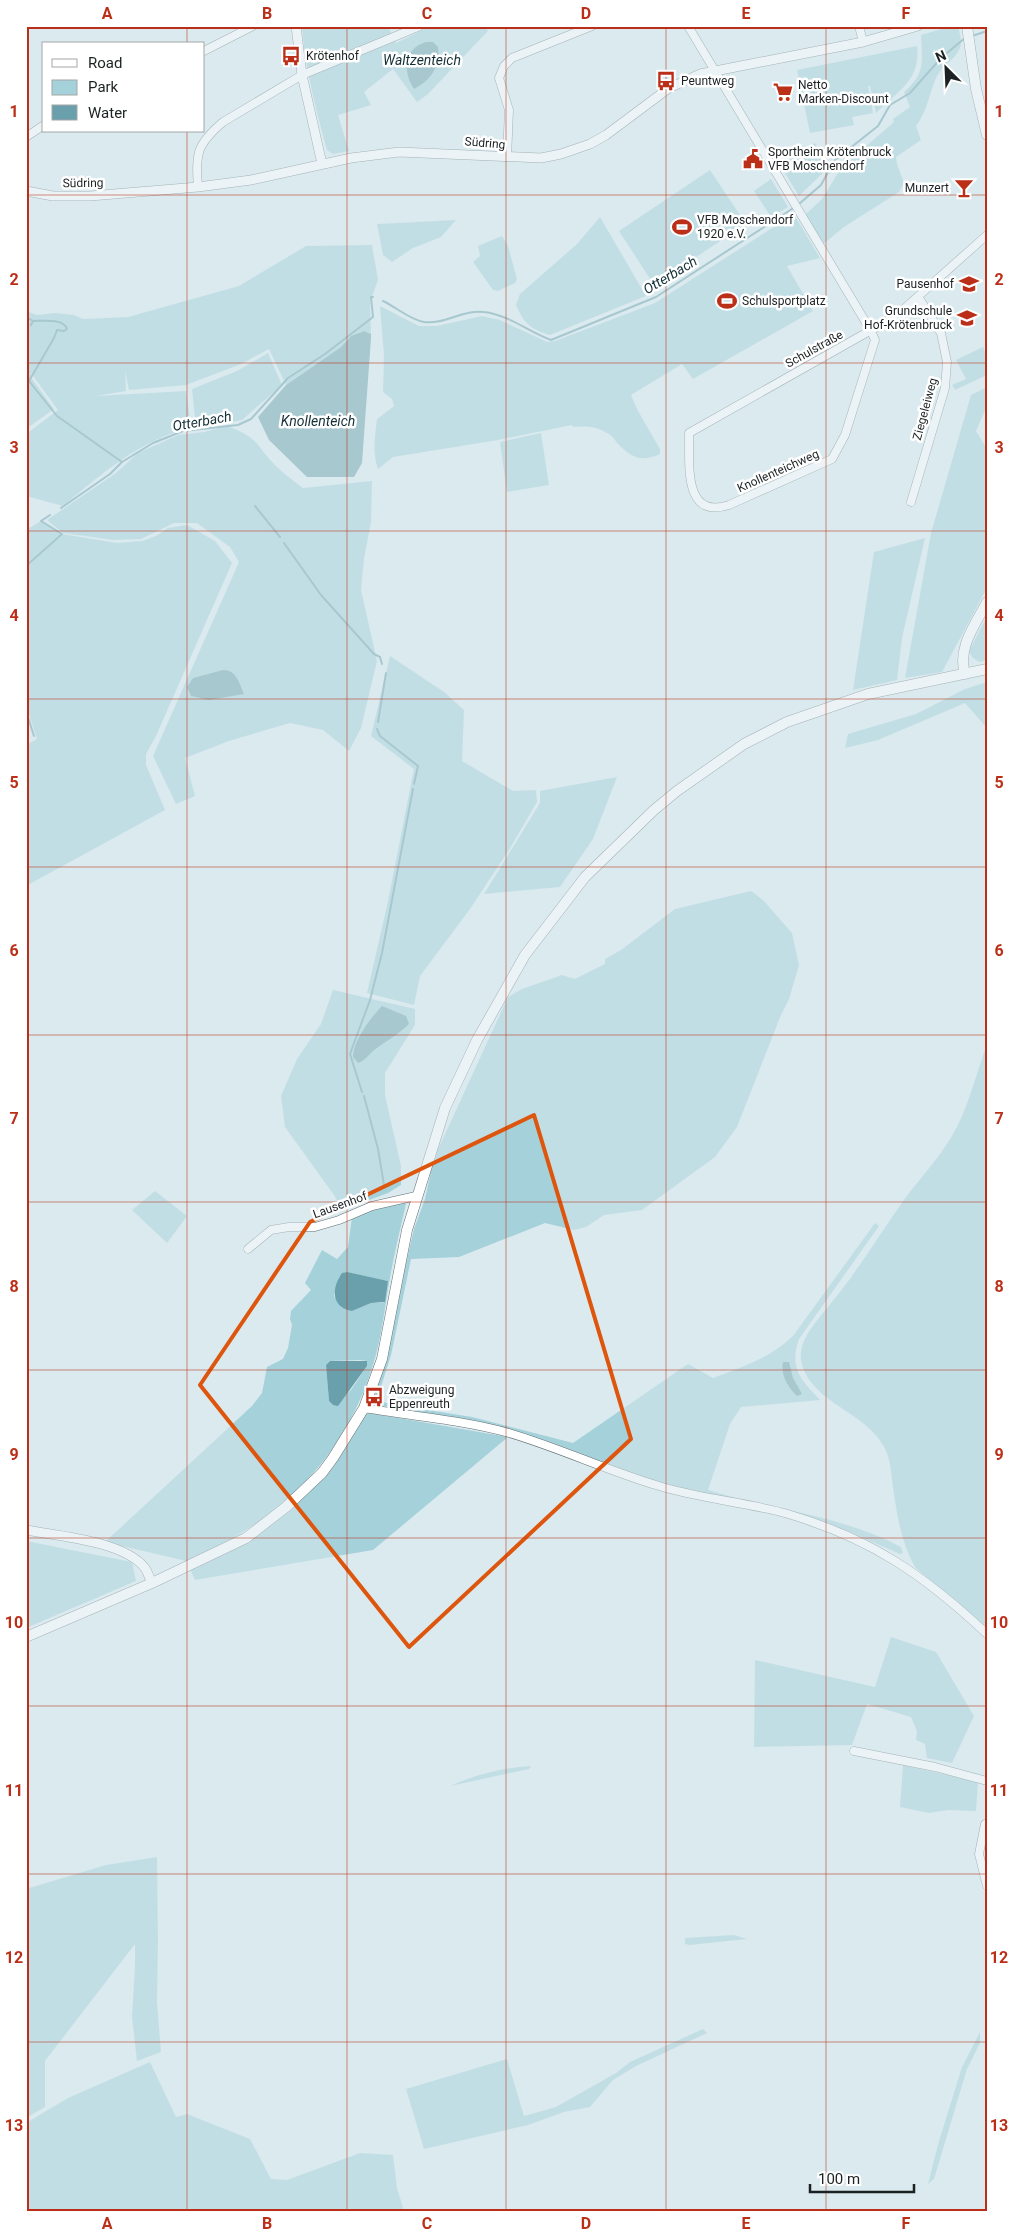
<svg xmlns="http://www.w3.org/2000/svg" width="1013" height="2237" font-family="Roboto,sans-serif">
<rect width="100%" height="100%" fill="#daeaee"/>
<path fill="#a5d1da" fill-rule="evenodd" d="M302,26H388L396,43L431,26H484L488,31L428,94L417,102L393,69L364,92L371,105L338,115L349,151L333,154L327,150C316,110 305,68 302,26Z
M952,26L958,27C960,34 963,43 959,50C954,60 943,65 937,76C929,93 928,110 916,126L921,140L896,157L897,164L904,183L899,192L844,227L822,245L805,215L822,199L841,168L894,122L893,119L910,107L904,92C926,73 922,62 921,35Z
M917,46C921,81 898,90 876,113L870,86H868L873,113L852,117L854,125L810,133L797,70Z
M815,143L829,167L799,196L780,165Z
M710,170L746,224L654,285L619,231Z
M771,179L788,207L771,217L754,191Z
M795,216L820,258L787,266L813,311L693,379L682,364L631,395L638,411L660,449V454C642,462 633,459 618,444C615,440 612,435 607,433C596,426 585,426 573,427L572,425L498,440L393,457L378,469C372,453 375,436 377,419L394,406L392,399L383,392L384,356L380,306L419,326H437L482,316L500,320L547,342L555,341L655,303L769,230Z
M600,217L646,296L550,335C531,329 524,324 516,305L520,294L577,244Z
M456,220L441,237L413,248L392,262L383,255L377,224Z
M502,236L508,246L517,279L515,283L498,291L493,290L473,262L480,256L478,246Z
M372,245L378,280L370,302L371,334L364,331L351,336L341,347L286,385L269,349L241,364L186,385L129,390L125,371L126,391L96,396L186,391L191,427C138,442 105,471 63,506L26,496V434L58,410L31,373L32,379L54,409L26,429V311L37,315L55,313L74,315L83,319L128,317L239,286L306,246Z
M983,347L987,356V375L955,390L952,385L966,379L956,360Z
M268,353L282,385L242,420L196,428L192,389L237,371Z
M987,387V406L976,431L987,449V588L942,672L905,678L931,533L971,395Z
M227,426C260,438 254,444 275,465C284,474 294,481 303,488L372,481L371,522L364,559L361,590L377,661L361,728L349,751L323,730L290,723L229,741L185,758L195,796L176,804L153,756L239,562L230,547L197,523H174L141,539L114,540L63,533L47,520L116,473L138,453L178,435L204,432Z
M541,433L549,485L507,492L500,442Z
M41,521L62,534L117,543L142,541L156,536L168,528L187,525L215,541L232,563L156,736L146,754V765L165,810L26,886V745L37,739L26,705V530Z
M925,538L902,638L897,680L853,690L874,552Z
M987,616V660L979,662L972,657L969,651Z
M390,656L444,692L464,710L462,761L513,791L536,790L537,802L509,850L470,909L420,976L414,1005L367,993L387,906L414,769L371,736Z
M987,682V728L965,703L878,740L845,748L848,734L916,714L965,689Z
M617,777L593,839L560,887L484,894L540,803V791Z
M751,891L763,900L792,933L799,965L789,999L781,1015L737,1127L715,1157L642,1210L604,1215L586,1227L574,1230L545,1223L459,1257L411,1259L391,1355L378,1396L379,1401L390,1404L472,1417L573,1443L688,1364L713,1378C743,1367 770,1358 793,1336L875,1223L879,1226L799,1339C789,1368 800,1379 820,1400L741,1407L730,1424L708,1490C772,1510 841,1515 901,1547L903,1553L900,1554L833,1525L786,1512L663,1485L496,1426L384,1406L376,1403L375,1396L414,1229L425,1199L434,1158L508,997L522,989L562,975L575,979L605,964V959L621,950L675,909Z
M333,990L415,1009V1025L385,1073V1095L401,1166V1185L388,1193L342,1210L334,1195L285,1127L281,1096L297,1059L321,1024Z
M987,1044V1630L915,1567C901,1542 897,1515 893,1487C891,1474 891,1459 884,1447C866,1412 814,1404 802,1365C795,1341 819,1319 832,1302C859,1269 881,1232 906,1197C921,1177 939,1158 952,1136C968,1109 976,1074 987,1044Z
M155,1191L187,1216L167,1243L132,1210Z
M402,1201L406,1204C401,1225 396,1246 392,1267C385,1301 383,1335 372,1368C342,1462 278,1520 191,1560L186,1561L105,1542L252,1406L262,1393L267,1367L283,1359L288,1348L292,1325L290,1319L291,1311L311,1290L305,1283L322,1250L337,1259L348,1247L352,1217ZM345,1272L388,1281L383,1303H371L352,1311L341,1307L334,1296L339,1277ZM360,1360L367,1361V1366L351,1390L333,1405L329,1401L326,1365L330,1361Z
M370,1413L508,1437L373,1550L195,1580L190,1569L253,1539L295,1505L363,1415Z
M26,1541L132,1562L136,1581L26,1628Z
M891,1637L936,1652L974,1716L952,1763L927,1758L925,1744L916,1740L917,1731L911,1717L867,1704L852,1745L754,1747L755,1660L875,1687Z
M903,1765L978,1782L976,1811L948,1810L929,1813L900,1807Z
M531,1766L529,1769L450,1786C477,1774 502,1768 531,1766Z
M157,1857L158,1940L157,2002L161,2052L137,2061L132,2017L135,1966V1944L45,2061V2107L26,2118V1889L106,1865Z
M734,1935L747,1939L690,1945L685,1944V1938Z
M703,2029L707,2033L636,2066L613,2080L590,2107L564,2112L528,2125L424,2149L406,2089L507,2059L524,2116L556,2107L616,2073L630,2062Z
M980,2032V2043L967,2069L934,2179L928,2184L939,2141L962,2067Z
M150,2062L176,2117L187,2114L250,2139L271,2179L287,2180L360,2153L393,2155L397,2188L404,2211H26V2123L68,2098Z"/>
<path fill="#6aa0ab" d="M426,42H433L438,47C441,65 431,81 414,89C402,71 404,48 426,42Z
M364,331L371,334V338L362,463L354,477H307L269,440L258,417L286,385L341,347L351,336Z
M223,670C237,670 239,683 244,694L209,700L191,696L187,687L193,678Z
M382,1006L406,1016L409,1024C399,1034 388,1040 377,1048C369,1053 367,1060 358,1063L353,1057C353,1041 371,1017 382,1006Z
M347,1272L388,1281L385,1302L371,1303L352,1311C330,1307 332,1287 342,1273Z
M330,1361H367V1366L338,1406L333,1405L329,1401L326,1365Z
M783,1362H789L793,1378L802,1394L797,1396C788,1388 780,1374 783,1362Z"/>
<g fill="none" stroke-linecap="round" stroke-linejoin="round">
<path stroke="#6aa0ab" stroke-width="2" d="M972,36L987,31
M799,204L821,185L835,160L878,126L890,105L910,93L941,58L965,38
M383,301C396,307 410,320 424,322C444,325 464,309 484,312C509,315 529,332 551,340L656,297L795,207
M26,317L33,321L31,325
M33,321C43,321 63,318 67,329L64,331L57,330L54,338L29,381L57,416L122,462L153,443L183,431L238,425L251,419L288,378L325,354L373,317L371,297H373
M255,506L280,537
M61,508L110,474L122,462
M284,543L321,595L374,654L380,657L382,664
M26,566L62,534L41,521L50,515
M26,711L34,736
M378,722L386,673
M377,729L380,736L418,766L414,784
M362,1092L350,1054L370,1000L382,953L413,789
M364,1096L378,1149L384,1185"/>
<defs>
<path id="minor" d="M688,26L871,331L875,340L845,435L832,459L729,505C682,520 690,462 689,433L896,316L987,235
M859,26L863,42
M204,51L253,26
M26,137L44,125
M507,157L509,110L499,78L504,66L512,58L592,26
M198,187C195,154 197,144 223,122L302,75L420,26
M911,502L945,388L947,362L941,333L919,298
M248,1249L271,1230L289,1227H315L339,1220L372,1206L416,1196
M364,1408C412,1416 462,1420 509,1433C560,1448 608,1471 659,1486C701,1499 746,1502 788,1514C872,1539 924,1575 987,1634
M854,1751L935,1767L987,1781
M987,1823L985,1824L979,1854L987,1886"/>
<path id="tertiary" d="M296,26L302,75L322,164
M26,191L53,196H90L198,187L251,180L351,158L399,152L541,158L561,154L590,144L606,135L669,88L700,74L863,42L918,26
M26,1530C58,1536 124,1541 145,1568C148,1572 149,1578 152,1583"/>
<path id="secondary" d="M967,26L976,89L987,135
M965,674C957,648 975,625 987,602
M26,1637L152,1583L246,1538L286,1507L322,1473L333,1458L364,1408L382,1359L407,1230L445,1108L477,1040L525,955L585,877L654,810L677,791L744,744L787,722L868,694L987,669"/>
</defs>
<use href="#minor" stroke="#637174" stroke-width="9"/>
<use href="#tertiary" stroke="#637174" stroke-width="10"/>
<use href="#secondary" stroke="#637174" stroke-width="11"/>
<use href="#minor" stroke="#fff" stroke-width="8"/>
<use href="#tertiary" stroke="#fff" stroke-width="9"/>
<use href="#secondary" stroke="#fff" stroke-width="10"/>
</g>
<path d="M0 0H1013V2237H0ZM534,1115L631,1439L409,1647L200,1385L310,1222Z" fill="#daeaee" fill-opacity=".55" fill-rule="evenodd"/>
<path fill="none" stroke="#de560d" stroke-width="4" stroke-linejoin="round" d="M534,1115L631,1439L409,1647L200,1385L310,1222Z"/>
<path fill="none" stroke="#bb2f18" stroke-width="1" stroke-opacity="0.55" d="M187,26V44M347,26V2211M506,26V2211M666,26V2211M826,26V2211M187,131V2211M26,195H987M26,363H987M26,531H987M26,699H987M26,867H987M26,1035H987M26,1202H987M26,1370H987M26,1538H987M26,1706H987M26,1874H987M26,2042H987"/>
<defs>
<symbol id="bus-bare" viewBox="-9 -9 18 18"><path d="M-5-6H5V4H4V6H2V4H-2V6H-4V4H-5ZM-3.5-4V0h7V-4ZM-3.5 1.2v1.5H-2V1.2ZM2 1.2v1.5H3.5V1.2Z" fill="#bb2f18" stroke="#fff" stroke-width="2.5" paint-order="stroke"/></symbol>
<symbol id="supermarket-bare" viewBox="-9 -9 18 18"><path d="M-6-5.5h2.5l.6 2H6L4.5 2H-2.5L-4.4-4H-6ZM-1.5 3.2a1.3 1.3 0 1 0 .1 0ZM3 3.2a1.3 1.3 0 1 0 .1 0Z" fill="#bb2f18" stroke="#fff" stroke-width="2.5" paint-order="stroke"/></symbol>
<symbol id="civic-bare" viewBox="-9 -9 18 18"><path d="M-.6-6.5H3V-4.5H.6V-3L4-1V1h2V6H-6V1h2V-1L-.6-3ZM-1.2 2.5V6h2.4V2.5Z" fill="#bb2f18" stroke="#fff" stroke-width="2.5" paint-order="stroke"/></symbol>
<symbol id="bar-bare" viewBox="-9 -9 18 18"><path d="M-6-5H6L.8 .8V4.5H3.5V6h-7V4.5H-.8V.8Z" fill="#bb2f18" stroke="#fff" stroke-width="2.5" paint-order="stroke"/></symbol>
<symbol id="stadium-bare" viewBox="-9 -9 18 18"><path d="M0-5a6.5 5 0 1 0 0 10a6.5 5 0 1 0 0-10ZM-3.5-1.8h7v3.6h-7Z" fill="#bb2f18" stroke="#fff" stroke-width="2.5" paint-order="stroke"/></symbol>
<symbol id="school-bare" viewBox="-9 -9 18 18"><path d="M0-5L7-2L0 1L-7-2ZM-4 1L0 2.5L4 1V4Q0 6-4 4Z" fill="#bb2f18" stroke="#fff" stroke-width="2.5" paint-order="stroke"/></symbol>
</defs>
<g fill-rule="evenodd">
<use href="#bus-bare" x="277" y="42" width="28" height="28"/>
<use href="#bus-bare" x="652" y="67" width="28" height="28"/>
<use href="#supermarket-bare" x="769" y="78" width="28" height="28"/>
<use href="#civic-bare" x="739" y="145" width="28" height="28"/>
<use href="#bar-bare" x="950" y="174" width="28" height="28"/>
<use href="#stadium-bare" x="668" y="213" width="28" height="28"/>
<use href="#school-bare" x="955" y="270" width="28" height="28"/>
<use href="#stadium-bare" x="713" y="287" width="28" height="28"/>
<use href="#school-bare" x="953" y="304" width="28" height="28"/>
<use href="#bus-bare" x="360" y="1383" width="28" height="28"/>
</g>
<g text-anchor="middle" dominant-baseline="central" stroke-width="5" stroke-linejoin="round" paint-order="stroke">
<g font-size="12" fill="#1c2223" stroke="#fff" text-anchor="start">
<text x="306" y="56">Krötenhof</text>
<text x="681" y="81">Peuntweg</text>
<text x="798" y="85">Netto<tspan x="798" dy="14">Marken-Discount</tspan></text>
<text x="768" y="152">Sportheim Krötenbruck<tspan x="768" dy="14">VFB Moschendorf</tspan></text>
<text x="949" y="188" text-anchor="end">Munzert</text>
<text x="697" y="220">VFB Moschendorf<tspan x="697" dy="14">1920 e.V.</tspan></text>
<text x="954" y="284" text-anchor="end">Pausenhof</text>
<text x="742" y="301">Schulsportplatz</text>
<text x="952" y="311" text-anchor="end">Grundschule<tspan x="952" dy="14">Hof-Krötenbruck</tspan></text>
<text x="389" y="1390">Abzweigung<tspan x="389" dy="14">Eppenreuth</tspan></text>
</g>
<g font-size="12" fill="#1c2223" stroke="#fff">
<text transform="translate(485 143) rotate(5)">Südring</text>
<text transform="translate(83 183) rotate(-1)">Südring</text>
<text transform="translate(814 349) rotate(-29)">Schulstraße</text>
<text transform="translate(925 409) rotate(-75)">Ziegeleiweg</text>
<text transform="translate(778 471) rotate(-24)">Knollenteichweg</text>
<text transform="translate(340 1205) rotate(-20)">Lausenhof</text>
</g>
<g font-size="14" font-style="italic" fill="#143036" stroke="#fff">
<text x="422" y="60">Waltzenteich</text>
<text transform="translate(670 275) rotate(-31)">Otterbach</text>
<text transform="translate(202 421) rotate(-10)">Otterbach</text>
<text x="318" y="421">Knollenteich</text>
</g>
</g>
<rect width="1013" height="2237" fill="none" stroke="#ffffff" stroke-width="55"/>
<rect x="42" y="42" width="162" height="90" fill="#ffffff" stroke="#a4a7a7"/>
<rect x="52" y="59" width="25" height="8" fill="#ffffff" stroke="#a4a7a7"/>
<text x="88" y="68" font-size="15" fill="#1c2223">Road</text>
<rect x="52" y="80" width="25" height="15" fill="#a5d1da" stroke="#a4a7a7"/>
<text x="88" y="92" font-size="15" fill="#1c2223">Park</text>
<rect x="52" y="105" width="25" height="15" fill="#6aa0ab" stroke="#a4a7a7"/>
<text x="88" y="118" font-size="15" fill="#1c2223">Water</text>
<g transform="translate(946 68) rotate(336)" stroke="#ffffff" stroke-width="4" paint-order="stroke">
<path d="M0-4L9 19L0 12L-9 19Z" fill="#1c2223"/>
<text y="-8" font-size="14" font-weight="bold" text-anchor="middle" fill="#1c2223">N</text>
</g>
<path d="M810 2184v8h104v-8" fill="none" stroke="#1c2223" stroke-width="2.5"/>
<text x="818" y="2184" font-size="15" fill="#1c2223" stroke="#ffffff" stroke-width="4" paint-order="stroke">100 m</text>
<rect x="28" y="28" width="958" height="2182" fill="none" stroke="#bb2f18" stroke-width="2"/>
<g font-size="16" text-anchor="middle" font-weight="bold" fill="#bb2f18">
<text x="107" y="19">A</text>
<text x="267" y="19">B</text>
<text x="427" y="19">C</text>
<text x="586" y="19">D</text>
<text x="746" y="19">E</text>
<text x="906" y="19">F</text>
<text x="14" y="117">1</text>
<text x="999" y="117">1</text>
<text x="14" y="285">2</text>
<text x="999" y="285">2</text>
<text x="14" y="453">3</text>
<text x="999" y="453">3</text>
<text x="14" y="621">4</text>
<text x="999" y="621">4</text>
<text x="14" y="788">5</text>
<text x="999" y="788">5</text>
<text x="14" y="956">6</text>
<text x="999" y="956">6</text>
<text x="14" y="1124">7</text>
<text x="999" y="1124">7</text>
<text x="14" y="1292">8</text>
<text x="999" y="1292">8</text>
<text x="14" y="1460">9</text>
<text x="999" y="1460">9</text>
<text x="14" y="1628">10</text>
<text x="999" y="1628">10</text>
<text x="14" y="1796">11</text>
<text x="999" y="1796">11</text>
<text x="14" y="1963">12</text>
<text x="999" y="1963">12</text>
<text x="14" y="2131">13</text>
<text x="999" y="2131">13</text>
<text x="107" y="2229">A</text>
<text x="267" y="2229">B</text>
<text x="427" y="2229">C</text>
<text x="586" y="2229">D</text>
<text x="746" y="2229">E</text>
<text x="906" y="2229">F</text>
</g>
</svg>
